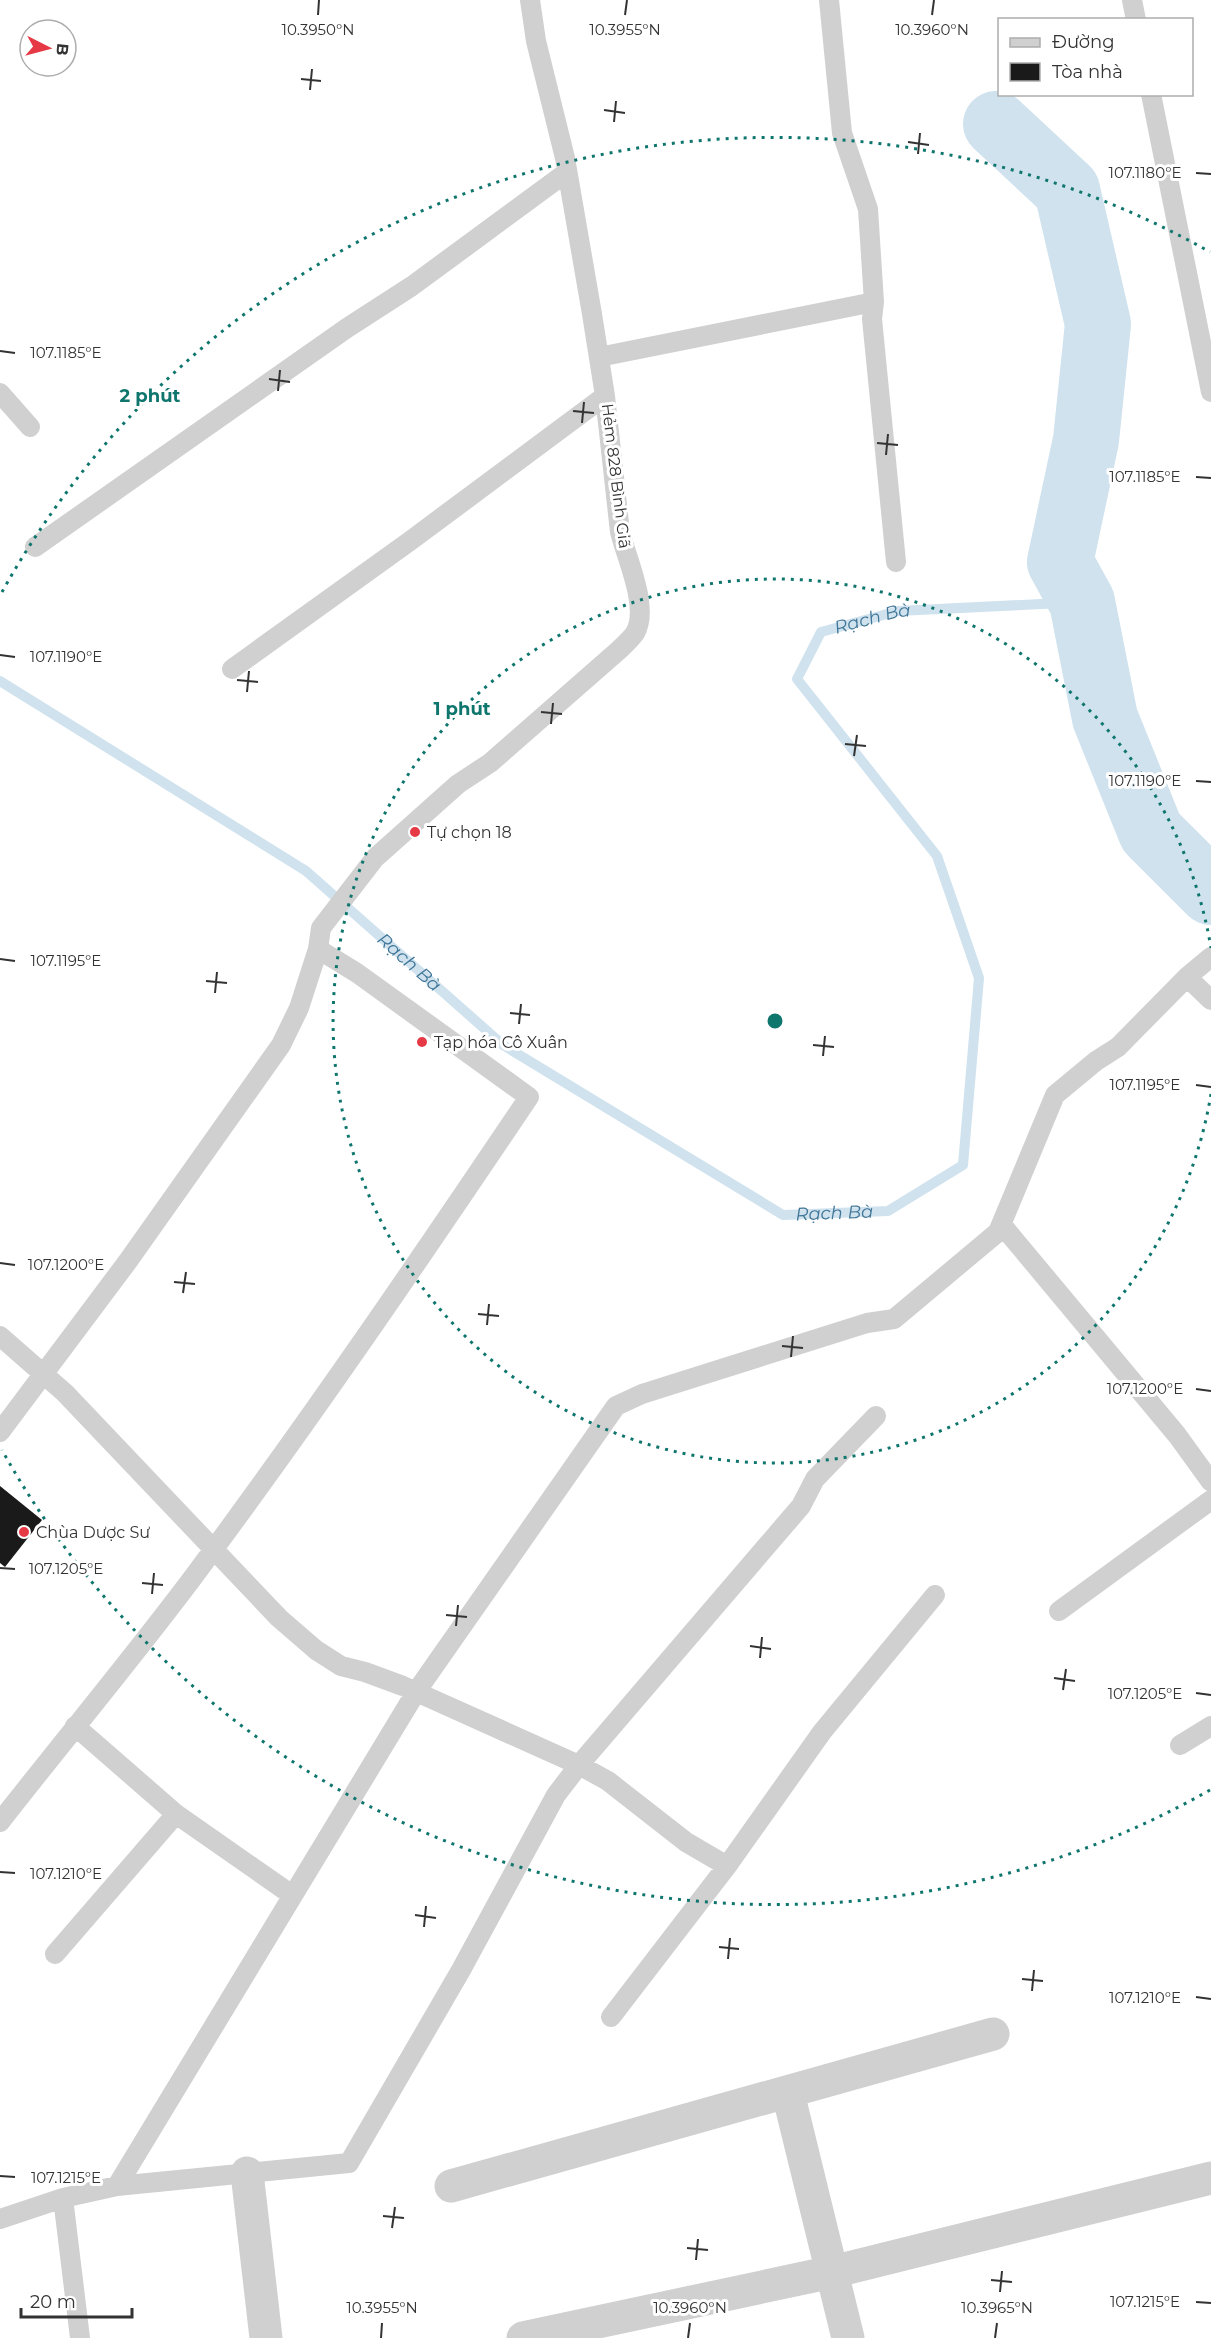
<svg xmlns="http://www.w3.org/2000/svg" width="1211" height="2338" font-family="Montserrat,sans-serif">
<rect width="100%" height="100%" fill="#fff"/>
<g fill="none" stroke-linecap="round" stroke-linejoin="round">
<path stroke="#cfe2ee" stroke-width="10" id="s1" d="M0,681L306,871L503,1045L783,1215L888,1211L963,1165L979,978L937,856L797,679L821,632L898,611L1082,602"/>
<path stroke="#cfe2ee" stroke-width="66" d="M996,124L1067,190L1098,324L1086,440L1060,562L1082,602L1105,718L1151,832L1211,892"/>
</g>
<path fill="#1a1a1a" d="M0,1486L42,1520L5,1567L0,1563Z"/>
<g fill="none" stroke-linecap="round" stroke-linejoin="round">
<path stroke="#d0d0d0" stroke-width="20" d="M829,0L842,133L868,209L874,302L872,319L896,562
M1132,0L1136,20
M1151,94L1211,392
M599,357L874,302
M0,393L30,427
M35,547L347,328L412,286L567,172
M232,669L410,541L605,396
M1187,977L1211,1000
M1002,1225L1177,1435L1211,1482
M0,1336L65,1393L279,1618L316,1650L341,1666L365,1672L403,1686L579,1765L608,1781L686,1842L727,1866
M0,1432L128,1261L281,1045L299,1008L318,949L321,928L375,858L458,784L490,763L619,650C624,645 631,639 635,633C650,608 626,557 620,532L605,396L592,314L565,158L536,41L530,0
M1059,1611L1211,1500
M75,1726L176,1814L292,1895
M1180,1745L1211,1726
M0,1822C64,1740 131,1660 194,1576C310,1420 420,1259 529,1097L357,973L318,949
M55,1954L176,1814
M611,2017L727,1866L822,1732L935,1595
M117,2186L416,1692L616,1406L642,1394L867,1323L894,1319L998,1232L1055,1095L1096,1061L1118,1047L1187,977L1211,957
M63,2198L80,2338
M0,2219L63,2198L117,2186L349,2163L461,1970L556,1795L579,1765L801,1506L815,1479L876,1416"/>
<path stroke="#d0d0d0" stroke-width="33" d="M788,2093L848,2338
M247,2173L266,2338
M451,2186L993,2034
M523,2338L832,2272L1211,2178"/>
</g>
<path fill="none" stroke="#333" stroke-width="2" d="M318,15L319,0M625,15L627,0M932,15L934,0M301,79L321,81M310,90L312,69M604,110L625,113M614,122L616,101M908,142L929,145M918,154L920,133M1196,173L1211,174M0,351L15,353M269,379L290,382M278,391L280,370M573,411L594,413M582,423L584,402M877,443L898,445M886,455L888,434M1196,477L1211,478M0,655L15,657M237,680L258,682M247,692L249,671M541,712L562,714M551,724L553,703M845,744L866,746M854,756L857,735M1196,781L1211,782M0,959L15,961M206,981L227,983M215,993L217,972M510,1013L530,1015M519,1024L521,1004M813,1045L834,1047M823,1056L825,1036M1196,1085L1211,1087M0,1263L15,1265M174,1282L195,1284M183,1293L186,1272M478,1314L499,1316M487,1325L489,1304M782,1346L803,1348M791,1357L793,1336M1196,1389L1211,1391M0,1568L15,1569M142,1583L163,1585M152,1594L154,1573M446,1615L467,1617M456,1626L458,1605M750,1646L771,1649M760,1658L762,1637M1054,1678L1075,1681M1063,1690L1066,1669M1196,1693L1211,1695M0,1872L15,1873M415,1915L436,1918M424,1927L426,1906M719,1947L739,1949M728,1959L730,1938M1022,1979L1043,1981M1032,1991L1034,1970M1196,1997L1211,1999M0,2176L15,2177M383,2216L404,2218M392,2228L395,2207M687,2248L708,2250M696,2260L698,2239M991,2280L1012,2282M1000,2292L1002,2271M1196,2302L1211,2303M381,2338L382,2323M688,2338L690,2323M995,2338L997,2323"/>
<g fill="none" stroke="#0f766e" stroke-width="3" stroke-dasharray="3 6">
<path d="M1211 1094A442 442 0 1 1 1211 948"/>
<path d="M1210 1790A884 884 0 0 1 2 1450M2 592A884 884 0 0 1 1210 252"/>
</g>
<g fill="#e63946" stroke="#fff" stroke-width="2">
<circle cx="415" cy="832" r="6"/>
<circle cx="422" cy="1042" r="6"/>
<circle cx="24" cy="1532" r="6"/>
</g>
<g text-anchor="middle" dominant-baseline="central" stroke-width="6" stroke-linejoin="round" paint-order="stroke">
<g font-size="16" fill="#333" stroke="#fff">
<text transform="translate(616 476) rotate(83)">Hẻm 828 Bình Giã</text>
</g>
<g font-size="16" fill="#333" stroke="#fff" text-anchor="start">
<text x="427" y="832">Tự chọn 18</text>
<text x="434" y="1042">Tạp hóa Cô Xuân</text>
<text x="36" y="1532">Chùa Dược Sư</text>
</g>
<g font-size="18" font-style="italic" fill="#3f7597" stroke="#fff">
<text stroke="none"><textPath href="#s1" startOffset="1792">Rạch Bà</textPath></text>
<text stroke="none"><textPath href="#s1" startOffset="498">Rạch Bà</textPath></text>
<text stroke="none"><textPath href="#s1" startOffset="1002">Rạch Bà</textPath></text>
</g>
</g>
<g font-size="15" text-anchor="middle" fill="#333" stroke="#fff" stroke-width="6" stroke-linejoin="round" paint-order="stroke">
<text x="318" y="35">10.3950°N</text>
<text x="625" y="35">10.3955°N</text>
<text x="932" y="35">10.3960°N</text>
<text x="1145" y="178">107.1180°E</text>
<text x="66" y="358">107.1185°E</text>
<text x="1145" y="482">107.1185°E</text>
<text x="66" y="662">107.1190°E</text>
<text x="1145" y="786">107.1190°E</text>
<text x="66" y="966">107.1195°E</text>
<text x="1145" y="1090">107.1195°E</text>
<text x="66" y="1270">107.1200°E</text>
<text x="1145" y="1394">107.1200°E</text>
<text x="66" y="1574">107.1205°E</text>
<text x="1145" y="1699">107.1205°E</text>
<text x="66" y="1879">107.1210°E</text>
<text x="1145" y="2003">107.1210°E</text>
<text x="66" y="2183">107.1215°E</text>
<text x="1145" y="2307">107.1215°E</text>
<text x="382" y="2313">10.3955°N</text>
<text x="690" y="2313">10.3960°N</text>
<text x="997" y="2313">10.3965°N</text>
</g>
<circle cx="775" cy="1021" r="9" fill="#0f766e" stroke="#fff" stroke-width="3"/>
<g font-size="18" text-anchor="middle" font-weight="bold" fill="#0f766e" stroke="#fff" stroke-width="6" stroke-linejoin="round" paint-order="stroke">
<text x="150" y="402">2 phút</text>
<text x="462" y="715">1 phút</text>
</g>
<rect x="998" y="18" width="195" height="78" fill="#ffffff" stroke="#adadad" stroke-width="1.5"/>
<rect x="1010" y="38" width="30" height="9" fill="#d0d0d0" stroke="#adadad" stroke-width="1.5"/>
<text x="1052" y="48" font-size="18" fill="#333333">Đường</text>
<rect x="1010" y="63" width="30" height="18" fill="#1a1a1a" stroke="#adadad" stroke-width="1.5"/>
<text x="1052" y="78" font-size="18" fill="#333333">Tòa nhà</text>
<g transform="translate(48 48) rotate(96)"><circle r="28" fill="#ffffff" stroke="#adadad" stroke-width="1.5"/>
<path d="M0-4.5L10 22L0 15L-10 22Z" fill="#e63946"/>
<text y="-9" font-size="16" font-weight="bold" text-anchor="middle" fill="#333333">B</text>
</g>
<path d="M21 2308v9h111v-9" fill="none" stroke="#333333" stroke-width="3"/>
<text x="30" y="2308" font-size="18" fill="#333333" stroke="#ffffff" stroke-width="4.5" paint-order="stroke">20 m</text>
</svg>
